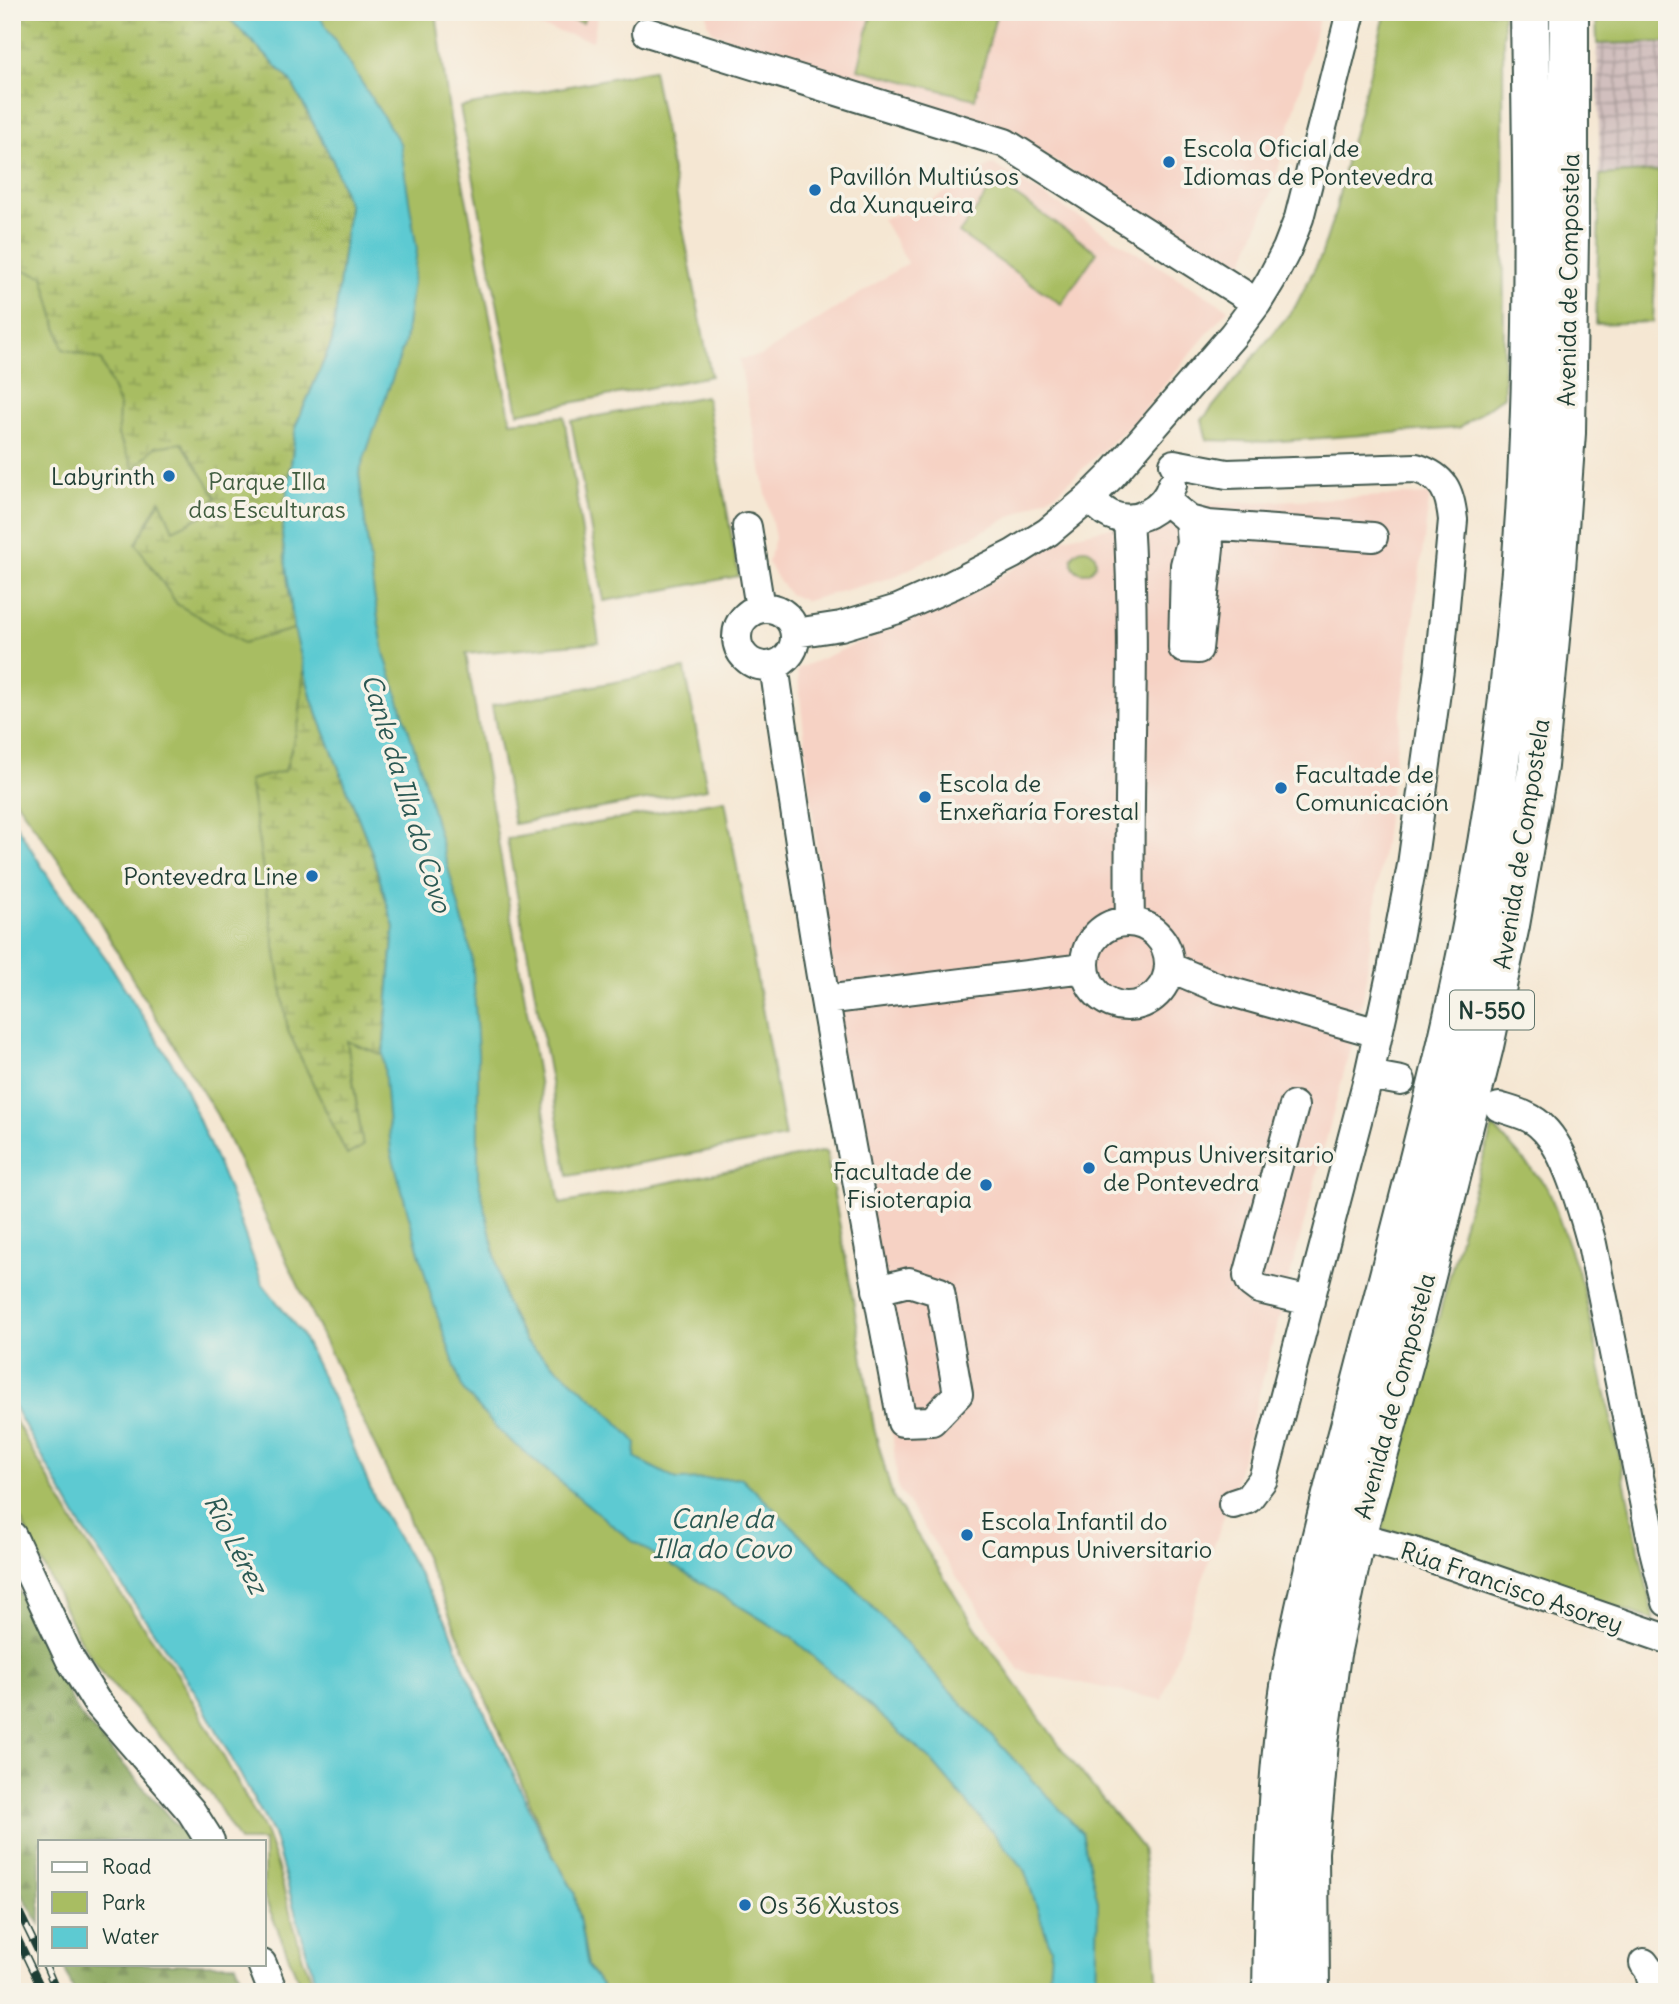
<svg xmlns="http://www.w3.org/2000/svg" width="1679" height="2004" font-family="Delius,sans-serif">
<defs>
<pattern id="industrial-grid" width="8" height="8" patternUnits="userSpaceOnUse" patternTransform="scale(1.75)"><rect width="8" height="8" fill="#d1bfbe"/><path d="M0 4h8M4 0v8" fill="none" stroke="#a99c9b"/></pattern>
<pattern id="forest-firs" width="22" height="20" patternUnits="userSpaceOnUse" patternTransform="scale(1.75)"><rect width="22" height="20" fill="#86a458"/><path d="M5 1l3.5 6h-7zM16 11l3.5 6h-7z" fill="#6d874a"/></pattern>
<pattern id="wetland-marsh" width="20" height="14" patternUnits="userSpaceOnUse" patternTransform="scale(1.75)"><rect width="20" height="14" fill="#a8bd62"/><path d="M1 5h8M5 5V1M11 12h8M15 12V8" fill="none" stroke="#889b52"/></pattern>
</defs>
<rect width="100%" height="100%" fill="#f7f3e8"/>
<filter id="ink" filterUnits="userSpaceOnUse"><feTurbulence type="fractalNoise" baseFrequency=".0143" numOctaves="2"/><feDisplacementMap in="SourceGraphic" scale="14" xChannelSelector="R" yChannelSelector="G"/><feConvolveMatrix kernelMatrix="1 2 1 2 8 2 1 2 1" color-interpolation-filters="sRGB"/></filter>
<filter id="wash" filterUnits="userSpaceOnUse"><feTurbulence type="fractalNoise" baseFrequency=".00686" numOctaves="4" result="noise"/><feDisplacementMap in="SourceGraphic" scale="28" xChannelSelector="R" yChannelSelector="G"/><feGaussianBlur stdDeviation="1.57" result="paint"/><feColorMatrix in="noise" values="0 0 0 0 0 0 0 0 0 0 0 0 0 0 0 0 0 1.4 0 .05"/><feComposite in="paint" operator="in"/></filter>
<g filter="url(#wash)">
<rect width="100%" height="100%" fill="#f5e7d3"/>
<path fill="#f6d2c4" d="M485,12H598L593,41Z
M707,12H1321L1274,185L1241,268L1018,140L714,33L708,24Z
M993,164L1228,309L1135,420L1058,492L894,577L806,601L789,594L775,575L768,563L775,538L739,359L761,356L908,263L882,219L926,204Z
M1430,494L1363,1000L1236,1481L1162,1700L1019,1670L898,1488L877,1290L839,1047L797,669L962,599L1065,538L1209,504Z"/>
<path fill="url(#industrial-grid)" d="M1667,42V170L1600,175L1597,44Z"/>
<path fill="#a8bd62" stroke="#647d4b" stroke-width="2" d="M12,12H436L450,118L511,422L564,416L599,642L466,654L560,1204L826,1151L851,1287L874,1428L892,1495L976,1628L1062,1749L1142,1848L1155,1944L1158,1992H606L588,1966L574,1891L551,1852L401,1501L217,1115L139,990L89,903L12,795Z
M538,12H586L583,23Z
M872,12H997L975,99L858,69Z
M1386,12H1503L1504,396L1459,428L1267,442L1207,440L1202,420L1295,307L1321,256L1336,209L1346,162Z
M1596,12H1667V42L1597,44Z
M653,70L711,376L518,413L460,107Z
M1660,171L1653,322L1596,324L1600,175Z
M996,182L1097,252L1061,304L959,233Z
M706,396L739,576L604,601L571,421Z
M1072 561a12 12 0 1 1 24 0a12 12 0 1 1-24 0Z
M685,669L707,789L514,824L492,705Z
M725,800L785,1137L568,1176L507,839Z
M1493,1126L1548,1188L1583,1287L1654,1620L1382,1529L1466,1215Z
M12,1415L79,1532L130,1608L179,1676L265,1832L277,1865L303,1959L317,1992H303L264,1896V1841H239L213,1797L193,1772L106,1678L81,1642L12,1502Z"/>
<path fill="url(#forest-firs)" stroke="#527046" stroke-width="2" d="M12,1577L77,1711L190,1841H40V1924L12,1878Z
M63,1964H236L247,1992H74Z"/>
<path fill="url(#wetland-marsh)" stroke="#647d4b" stroke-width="2" d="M12,12H223L291,81L333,161L349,207L332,342L296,425L282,535L294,629L243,643L177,604L136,544L160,500L173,530L202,516L216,497L182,443L155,447L134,469L118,435L119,405L101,360L63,349L43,276L17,268L12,256Z
M304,667L312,700L371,850L394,927L383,1055L347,1041L363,1146L347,1155L288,1031L249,780L285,771L299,721Z"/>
<path fill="#5dcad2" stroke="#3e8483" stroke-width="2" d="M223,12H317L400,143L417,250L405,342L359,473L374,594L384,653L421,769L472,955L478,1053V1177L505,1301L525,1341L603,1407L636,1442L635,1458L677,1480L742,1478L852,1585L1082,1833L1098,1901L1096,1992H1048L1051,1949L1024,1869L930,1759L792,1638L629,1539L499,1431L463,1390L431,1296L391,1151L383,1055L394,927L371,850L312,700L294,629L282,535L296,425L332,342L349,207L333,161L291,81Z
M12,818L54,886L107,960L179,1074L227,1185L262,1283L301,1333L336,1405L373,1495L449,1626L467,1675L547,1846L574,1891L588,1966L606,1992H318L273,1834L194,1690L81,1526L12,1403Z"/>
</g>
<g filter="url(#ink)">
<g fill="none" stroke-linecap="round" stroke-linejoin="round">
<defs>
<path id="minor" d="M647,32L1005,143L1257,303
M1174,464L1227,474L1416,468C1444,477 1450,491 1453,520L1439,670L1412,865L1392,970L1369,1075L1263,1479L1248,1499L1233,1504
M1090,497C1096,504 1102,511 1111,515C1136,526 1164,510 1172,485
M1165,500L1189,520L1208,525L1373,537
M1128,519C1137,653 1127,788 1130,922
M1189,520L1191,542L1185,565L1183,648L1198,649L1209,548L1208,525
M747,527L760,608
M737 637a29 29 0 1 1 58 0a29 29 0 1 1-58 0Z
M795,633L841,626L898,609L952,585L1013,554L1048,532L1090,497L1111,476L1233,335L1257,303L1271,280L1287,249L1299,218L1351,12
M774,665C790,777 806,889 825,1000C849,1141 876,1281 902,1422L932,1421L958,1394L940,1292L909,1282L877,1290
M1085 964a42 42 0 1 1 84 0a42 42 0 1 1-84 0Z
M1169,967L1221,989L1378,1033
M825,1000L1084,968
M1369,1075L1401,1081
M1294,1106L1248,1276L1251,1283L1259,1289L1310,1301
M1499,1107C1515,1112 1532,1116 1543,1128C1567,1151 1583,1212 1592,1244L1653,1546L1667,1602
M12,1536L70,1659L96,1701L191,1811L210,1841
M1356,1536L1417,1553L1667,1639
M1644,1963L1649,1970L1655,1992
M262,1964L273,1992"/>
<path id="highway" d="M1272,1992C1274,1877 1275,1763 1296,1650C1312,1571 1332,1493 1353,1415C1394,1253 1440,1091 1472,926C1503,767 1523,597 1529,436C1535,294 1532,153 1530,12
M1310,1992L1309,1852L1319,1742L1331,1654L1356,1536L1405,1359L1484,1046L1510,925L1538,766L1554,596L1566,433L1569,236V12"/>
</defs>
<use href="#minor" stroke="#3f564c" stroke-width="32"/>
<use href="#highway" stroke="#3f564c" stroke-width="42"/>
<use href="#minor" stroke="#fff" stroke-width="28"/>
<use href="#highway" stroke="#fff" stroke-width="38"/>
<defs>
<path id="rail" d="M12,1897L40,1955
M12,1927L43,1992
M45,1964L57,1992"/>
</defs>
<use href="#rail" stroke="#1f3d34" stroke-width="8"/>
<use href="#rail" stroke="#f7f3e8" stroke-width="5" stroke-dasharray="16" stroke-linecap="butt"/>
</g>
</g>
<g fill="#1f6fb2" stroke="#f7f3e8" stroke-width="2.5">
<circle cx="1169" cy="162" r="7"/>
<circle cx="815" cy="190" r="7"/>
<circle cx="169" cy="476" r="7"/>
<circle cx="1281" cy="788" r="7"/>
<circle cx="925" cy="797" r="7"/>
<circle cx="312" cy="876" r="7"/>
<circle cx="1089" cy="1168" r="7"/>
<circle cx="986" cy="1185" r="7"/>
<circle cx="967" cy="1535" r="7"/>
<circle cx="745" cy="1905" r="7"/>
</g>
<g text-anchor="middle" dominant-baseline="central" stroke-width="7" stroke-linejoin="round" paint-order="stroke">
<rect fill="#f7f3e8" stroke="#60746a" stroke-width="2" x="1450" y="990.5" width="84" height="39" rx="5"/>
<g font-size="23" font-weight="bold" fill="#1f3d34">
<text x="1492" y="1010">N-550</text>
</g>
<g font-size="24" fill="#1f3d34" stroke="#f7f3e8" text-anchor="start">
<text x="1183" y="148">Escola Oficial de<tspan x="1183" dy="28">Idiomas de Pontevedra</tspan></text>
<text x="829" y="176">Pavillón Multiúsos<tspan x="829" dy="28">da Xunqueira</tspan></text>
<text x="155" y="476" text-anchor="end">Labyrinth</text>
<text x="1295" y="774">Facultade de<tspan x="1295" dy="28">Comunicación</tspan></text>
<text x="939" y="783">Escola de<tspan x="939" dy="28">Enxeñaría Forestal</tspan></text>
<text x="298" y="876" text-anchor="end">Pontevedra Line</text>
<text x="1103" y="1154">Campus Universitario<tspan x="1103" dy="28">de Pontevedra</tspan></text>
<text x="972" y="1171" text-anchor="end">Facultade de<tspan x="972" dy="28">Fisioterapia</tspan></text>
<text x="981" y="1521">Escola Infantil do<tspan x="981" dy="28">Campus Universitario</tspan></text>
<text x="759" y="1905">Os 36 Xustos</text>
</g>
<g font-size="24" fill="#1f3d34" stroke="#f7f3e8">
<text transform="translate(1568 280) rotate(-89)">Avenida de Compostela</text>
<text transform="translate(1521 844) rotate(-81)">Avenida de Compostela</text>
<text transform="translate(1394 1396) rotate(-75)">Avenida de Compostela</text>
<text transform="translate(1512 1587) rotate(19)">Rúa Francisco Asorey</text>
</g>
<g font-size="24" fill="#415d40" stroke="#f7f3e8">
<text x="267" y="481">Parque Illa<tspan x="267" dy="28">das Esculturas</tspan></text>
</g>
<g font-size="26" font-style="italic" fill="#2b5954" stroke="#f7f3e8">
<text transform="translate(407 793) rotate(73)">Canle da Illa do Covo</text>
<text x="722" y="1518">Canle da<tspan x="722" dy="30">Illa do Covo</tspan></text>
<text transform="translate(236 1544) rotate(63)">Río Lérez</text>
</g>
</g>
<rect width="1679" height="2004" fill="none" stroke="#f7f3e8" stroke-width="42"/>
<rect x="38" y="1840" width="228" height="126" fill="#f7f3e8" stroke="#a1aaa0" stroke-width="2"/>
<rect x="52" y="1862" width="35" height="10" fill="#ffffff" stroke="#a1aaa0" stroke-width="2"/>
<text x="102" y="1874" font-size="21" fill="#1f3d34">Road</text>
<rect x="52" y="1892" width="35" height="21" fill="#a8bd62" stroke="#a1aaa0" stroke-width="2"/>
<text x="102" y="1910" font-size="21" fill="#1f3d34">Park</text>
<rect x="52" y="1927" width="35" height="21" fill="#5dcad2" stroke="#a1aaa0" stroke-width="2"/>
<text x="102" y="1944" font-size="21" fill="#1f3d34">Water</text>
</svg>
